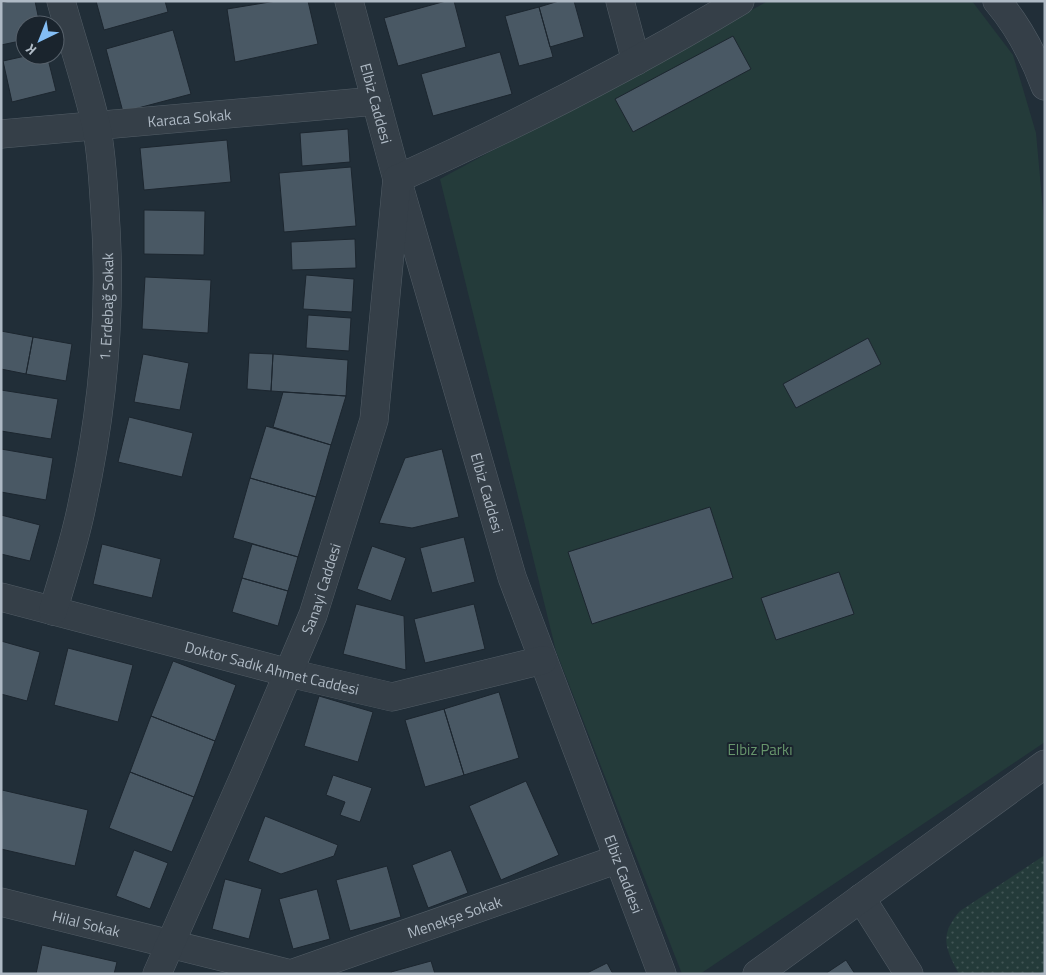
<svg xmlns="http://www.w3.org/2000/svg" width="1046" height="975" font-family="'Titillium Web',sans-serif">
<defs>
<pattern id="grass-dots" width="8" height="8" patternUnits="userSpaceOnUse" patternTransform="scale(1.25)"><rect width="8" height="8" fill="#243b3a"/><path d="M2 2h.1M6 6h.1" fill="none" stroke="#415555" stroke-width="1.8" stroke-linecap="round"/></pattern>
</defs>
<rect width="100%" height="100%" fill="#212e38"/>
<path fill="url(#grass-dots)" d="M1045,855V974H959C945,948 939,935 960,911Z"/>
<path fill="#243b3a" d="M768,1H972L1013,55L1036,133L1045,232V742L700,974H682L556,651L440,179Z"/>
<path fill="#495864" stroke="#1c262f" d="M10,1H35L40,25H25V40L1,45V3Z
M96,1H165L168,12L104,30Z
M276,1H308L318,44L235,62L227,9Z
M446,1H454L466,47L398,66L384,18Z
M559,1H574L584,37L550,47L539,7Z
M539,7L553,57L519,66L505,16Z
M173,30L191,94L123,112L106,49Z
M733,36L751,69L633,132L615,99Z
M500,52L512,94L433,116L421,74Z
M30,55H47L56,91L12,102L3,61Z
M348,129L350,162L302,166L300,133Z
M227,140L231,182L144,190L140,148Z
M351,167L356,226L284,232L279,173Z
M144,210L205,211L204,255L144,254Z
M355,239L356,268L292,270L291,242Z
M306,275L354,279L352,312L303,309Z
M145,277L211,280L208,333L142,329Z
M308,315L351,318L349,351L306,348Z
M1,331L33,337L26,374L1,369Z
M33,337L72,344L66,381L26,374Z
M868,338L881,364L796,408L783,384Z
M249,353L273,354L271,391L247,389Z
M143,354L189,363L180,410L134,402Z
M273,354L348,360L346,396L271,391Z
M1,390L58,399L51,439L1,431Z
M283,392L346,396L331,445L273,427Z
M129,417L193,433L182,477L118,462Z
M266,426L331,445L316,497L250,478Z
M1,449L53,458L46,500L1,492Z
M442,449L459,517L412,528L379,523L405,458Z
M250,478L316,497L298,557L233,538Z
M710,507L733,578L592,624L568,552Z
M1,515L40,525L30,561L1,554Z
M464,537L475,582L432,593L420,548Z
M102,544L161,559L152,598L93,584Z
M252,544L298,557L288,591L242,578Z
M372,546L406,558L391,601L357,589Z
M839,572L854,614L776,640L761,598Z
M242,578L288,591L278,626L232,612Z
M356,604L404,616L406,670L343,654Z
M474,604L485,649L425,663L414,619Z
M1,641L40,652L27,701L1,694Z
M68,648L133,665L118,722L54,705Z
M173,661L236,685L215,741L151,716Z
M499,692L519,758L464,775L444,709Z
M319,696L373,712L358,762L304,746Z
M444,709L464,775L425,787L405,720Z
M151,716L215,741L194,797L130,772Z
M130,772L194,797L172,852L109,828Z
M333,775L372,788L360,822L340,815L345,802L326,795Z
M526,781L559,855L501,880L469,806Z
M2,790L88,810L75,866L1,849Z
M265,816L338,845L334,856L281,874L248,861Z
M134,850L168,863L150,909L116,896Z
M451,850L468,893L428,908L412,865Z
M387,866L401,917L350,931L336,880Z
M225,879L262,889L249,939L212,929Z
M317,889L330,939L293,949L279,899Z
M42,945L117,962L114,974H36Z
M846,960L855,974H825Z
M431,961L435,974H392L391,972Z
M607,963L613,974H585Z"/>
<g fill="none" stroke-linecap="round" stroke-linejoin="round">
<defs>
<g id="minor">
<path id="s1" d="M349,1L397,179L512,577L662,974"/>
<path d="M620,1L636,61"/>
<path d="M997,1C1018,26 1034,56 1045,86"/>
<path id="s2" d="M1,134L376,101"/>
<path id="s3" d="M1,597L289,673L392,697L543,660"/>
<path id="s4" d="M53,611C63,576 75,541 82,505C103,409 112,310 105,212C103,183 102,153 96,125C87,85 72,41 61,1"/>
<path d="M861,898L909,974"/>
<path id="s5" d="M1,902L291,974L618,859"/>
<path id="s6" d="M157,974L247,770L313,615L374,420L397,179C515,126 629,68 740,1"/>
<path d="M757,974L1045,764"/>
</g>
</defs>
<use href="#minor" stroke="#525d66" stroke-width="29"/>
<use href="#minor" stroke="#353f48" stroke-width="28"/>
</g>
<g text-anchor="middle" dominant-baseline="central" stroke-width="4" stroke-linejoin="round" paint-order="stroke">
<g font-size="15" fill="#afbac5" stroke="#1a242d">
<text stroke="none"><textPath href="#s1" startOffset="106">Elbiz Caddesi</textPath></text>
<text stroke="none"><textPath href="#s2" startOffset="189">Karaca Sokak</textPath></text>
<text stroke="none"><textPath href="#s4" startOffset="310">1. Erdebağ Sokak</textPath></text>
<text stroke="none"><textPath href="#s1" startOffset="511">Elbiz Caddesi</textPath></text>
<text stroke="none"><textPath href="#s6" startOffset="419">Sanayi Caddesi</textPath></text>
<text stroke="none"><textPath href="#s3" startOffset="280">Doktor Sadık Ahmet Caddesi</textPath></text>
<text stroke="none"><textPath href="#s1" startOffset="916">Elbiz Caddesi</textPath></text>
<text stroke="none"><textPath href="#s5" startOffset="472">Menekşe Sokak</textPath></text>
<text stroke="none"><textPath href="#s5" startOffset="88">Hilal Sokak</textPath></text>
</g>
<g font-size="15" fill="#67956c" stroke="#1a242d">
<text x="760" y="749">Elbiz Parkı</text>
</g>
</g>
<rect width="1046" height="975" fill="none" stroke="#afbac5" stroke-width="5"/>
<g transform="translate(40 40) rotate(223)"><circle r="24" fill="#1a242d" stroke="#56606a"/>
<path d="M0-4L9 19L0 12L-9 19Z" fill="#84bef5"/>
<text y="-8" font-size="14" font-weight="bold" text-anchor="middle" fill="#afbac5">K</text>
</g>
</svg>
